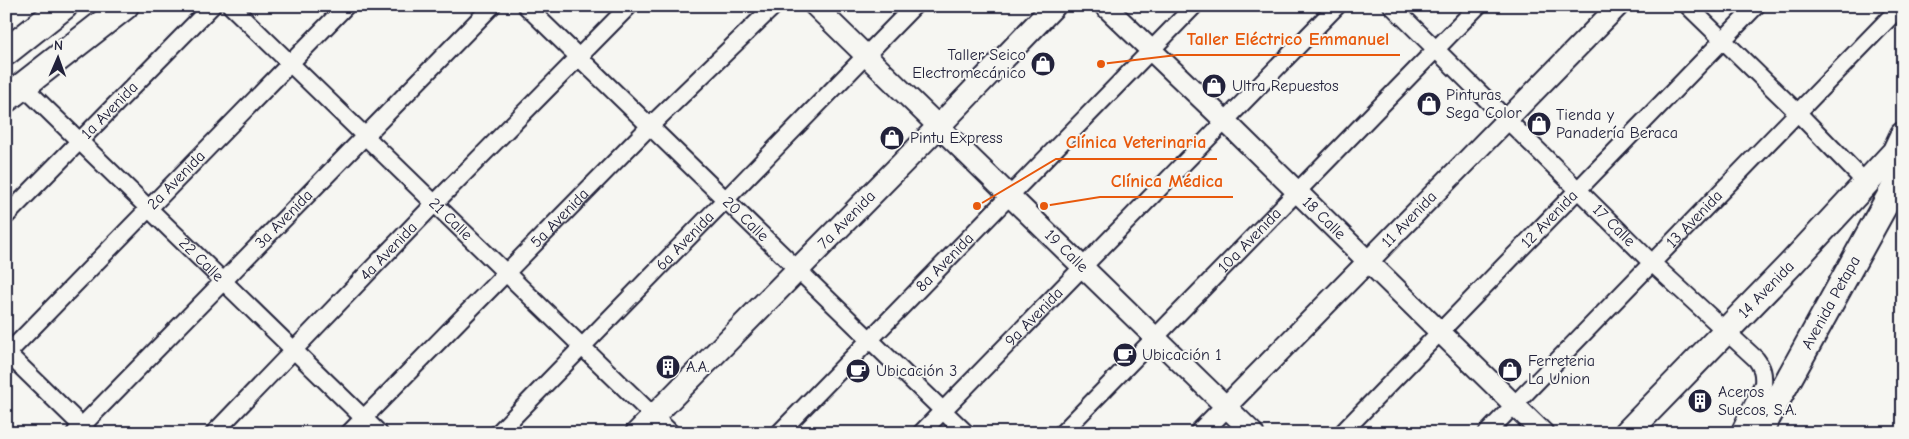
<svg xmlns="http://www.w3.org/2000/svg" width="1909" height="439" font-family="'Comic Neue',sans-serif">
<rect width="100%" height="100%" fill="#f6f6f2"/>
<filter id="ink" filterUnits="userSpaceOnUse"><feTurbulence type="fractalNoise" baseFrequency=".02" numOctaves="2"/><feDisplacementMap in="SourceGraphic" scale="10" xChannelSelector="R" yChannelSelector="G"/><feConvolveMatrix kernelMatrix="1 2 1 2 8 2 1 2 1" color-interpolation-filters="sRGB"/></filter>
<g filter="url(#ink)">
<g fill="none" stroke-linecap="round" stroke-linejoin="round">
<defs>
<g id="minor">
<path id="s1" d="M231,6L671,433"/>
<path id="s2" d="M526,6L966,433"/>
<path id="s3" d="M1392,6L1652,263L1756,359C1762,367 1764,373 1763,384L1739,433"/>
<path d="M1688,6L1798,113L1865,182"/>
<path id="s4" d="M23,86L379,433"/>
<path id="s5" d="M6,216L212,6"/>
<path d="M6,352L89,433"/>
<path id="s6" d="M6,355L346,6"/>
<path id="s7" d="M75,433L492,6"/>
<path id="s8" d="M214,433L435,203L629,6"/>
<path id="s9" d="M349,433L650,126L774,6"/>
<path id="s10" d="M498,433L914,6"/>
<path id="s11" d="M779,433L1194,6"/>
<path id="s12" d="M921,433L1337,6"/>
<path id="s13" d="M1062,433L1478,6"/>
<path id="s14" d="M1342,433L1756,6"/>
<path id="s15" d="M1487,433L1901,6"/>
</g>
<g id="tertiary">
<path id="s16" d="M815,6L1253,433"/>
<path id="s17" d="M1105,6L1224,120L1543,433"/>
<path id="s18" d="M1200,433L1618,6"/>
</g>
<g id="secondary">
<path id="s19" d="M637,433L938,127L1054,6"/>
</g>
<g id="primary">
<path id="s20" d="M1627,433L1790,265L1895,152L1903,135"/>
<path id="s21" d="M1759,433L1903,172"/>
</g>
<path id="trunk" d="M6,52L64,6
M6,99L125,6"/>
</defs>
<use href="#minor" stroke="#22223b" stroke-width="20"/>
<use href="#tertiary" stroke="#22223b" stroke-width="24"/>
<use href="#secondary" stroke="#22223b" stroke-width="26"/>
<use href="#primary" stroke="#22223b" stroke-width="29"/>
<use href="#trunk" stroke="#22223b" stroke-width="30"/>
<use href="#minor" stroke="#f6f6f2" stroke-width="16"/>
<use href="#tertiary" stroke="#f6f6f2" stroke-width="20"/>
<use href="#secondary" stroke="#f6f6f2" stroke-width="22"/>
<use href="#primary" stroke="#f6f6f2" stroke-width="25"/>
<use href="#trunk" stroke="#f6f6f2" stroke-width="26"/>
</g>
</g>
<defs>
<symbol id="shop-disc" viewBox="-11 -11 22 22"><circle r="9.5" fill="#22223b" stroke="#f6f6f2"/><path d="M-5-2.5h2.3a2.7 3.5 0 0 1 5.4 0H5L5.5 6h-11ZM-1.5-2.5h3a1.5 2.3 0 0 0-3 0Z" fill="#fff"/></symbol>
<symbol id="cafe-disc" viewBox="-11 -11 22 22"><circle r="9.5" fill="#22223b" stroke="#f6f6f2"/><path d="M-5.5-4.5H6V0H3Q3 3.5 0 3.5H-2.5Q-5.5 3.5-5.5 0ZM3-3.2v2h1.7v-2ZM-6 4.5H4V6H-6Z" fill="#fff"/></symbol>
<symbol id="building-disc" viewBox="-11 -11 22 22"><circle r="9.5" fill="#22223b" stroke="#f6f6f2"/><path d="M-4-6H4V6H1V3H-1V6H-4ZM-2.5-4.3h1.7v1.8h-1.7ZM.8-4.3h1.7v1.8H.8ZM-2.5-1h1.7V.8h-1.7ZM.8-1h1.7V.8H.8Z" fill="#fff"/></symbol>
</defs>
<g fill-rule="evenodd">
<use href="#shop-disc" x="1029" y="50" width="28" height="28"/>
<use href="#shop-disc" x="1200" y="72" width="28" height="28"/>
<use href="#shop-disc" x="1415" y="90" width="28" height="28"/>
<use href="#shop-disc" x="1525" y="110" width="28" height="28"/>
<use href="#shop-disc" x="878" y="124" width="28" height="28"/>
<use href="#cafe-disc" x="1111" y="341" width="28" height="28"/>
<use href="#building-disc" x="654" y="353" width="28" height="28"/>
<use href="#shop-disc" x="1496" y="356" width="28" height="28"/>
<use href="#cafe-disc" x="844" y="357" width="28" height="28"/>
<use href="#building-disc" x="1686" y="387" width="28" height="28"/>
</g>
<g text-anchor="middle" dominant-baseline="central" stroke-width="4" stroke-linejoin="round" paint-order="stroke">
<g font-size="16" fill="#22223b" stroke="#f6f6f2" text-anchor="start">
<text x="1026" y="55" text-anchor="end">Taller Seico<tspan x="1026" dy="18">Electromecánico</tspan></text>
<text x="1232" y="86">Ultra Repuestos</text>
<text x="1446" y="95">Pinturas<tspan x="1446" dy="18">Sega Color</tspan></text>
<text x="1556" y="115">Tienda y<tspan x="1556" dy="18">Panadería Beraca</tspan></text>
<text x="910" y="138">Pintu Express</text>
<text x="1142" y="355">Ubicación 1</text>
<text x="1528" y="361">Ferreteria<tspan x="1528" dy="18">La Union</tspan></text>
<text x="686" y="367">A.A.</text>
<text x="876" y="371">Ubicación 3</text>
<text x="1718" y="392">Aceros<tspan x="1718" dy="18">Suecos, S.A.</tspan></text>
</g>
<g font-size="16" fill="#22223b" stroke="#f6f6f2">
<text stroke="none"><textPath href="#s5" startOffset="148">1a Avenida</textPath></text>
<text stroke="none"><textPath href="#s6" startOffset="244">2a Avenida</textPath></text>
<text stroke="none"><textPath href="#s9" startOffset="301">5a Avenida</textPath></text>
<text stroke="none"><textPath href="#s7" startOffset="299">3a Avenida</textPath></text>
<text stroke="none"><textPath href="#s2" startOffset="306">20 Calle</textPath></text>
<text stroke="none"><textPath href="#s17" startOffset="305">18 Calle</textPath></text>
<text stroke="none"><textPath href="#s18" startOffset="299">11 Avenida</textPath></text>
<text stroke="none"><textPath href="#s14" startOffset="298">12 Avenida</textPath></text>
<text stroke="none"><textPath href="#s1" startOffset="306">21 Calle</textPath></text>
<text stroke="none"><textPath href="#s19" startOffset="299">7a Avenida</textPath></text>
<text stroke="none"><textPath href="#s15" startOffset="298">13 Avenida</textPath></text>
<text stroke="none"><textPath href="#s3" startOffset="312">17 Calle</textPath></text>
<text stroke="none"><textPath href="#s10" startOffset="268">6a Avenida</textPath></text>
<text stroke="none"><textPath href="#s13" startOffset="269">10a Avenida</textPath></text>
<text stroke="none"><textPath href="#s8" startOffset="252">4a Avenida</textPath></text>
<text stroke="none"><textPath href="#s16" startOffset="351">19 Calle</textPath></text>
<text stroke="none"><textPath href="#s4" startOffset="249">22 Calle</textPath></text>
<text stroke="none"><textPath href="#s11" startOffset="238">8a Avenida</textPath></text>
<text stroke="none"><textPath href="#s20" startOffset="200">14 Avenida</textPath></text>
<text stroke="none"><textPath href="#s21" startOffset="149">Avenida Petapa</textPath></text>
<text stroke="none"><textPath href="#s12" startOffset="162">9a Avenida</textPath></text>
</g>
</g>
<path fill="none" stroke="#e8590c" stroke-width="2" d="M1101 64L1177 55H1400M977 206L1056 159H1217M1044 206L1100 197H1233"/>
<g fill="#e8590c" stroke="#f6f6f2" stroke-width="2">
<circle cx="1101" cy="64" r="5"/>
<circle cx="977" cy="206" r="5"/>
<circle cx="1044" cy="206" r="5"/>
</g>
<g font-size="18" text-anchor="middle" font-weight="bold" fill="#e8590c" stroke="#f6f6f2" stroke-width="4" stroke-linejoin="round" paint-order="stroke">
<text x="1288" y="45">Taller Eléctrico Emmanuel</text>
<text x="1136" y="148">Clínica Veterinaria</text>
<text x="1167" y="187">Clínica Médica</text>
</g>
<rect width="1909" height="439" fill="none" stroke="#f6f6f2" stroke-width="25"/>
<rect x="12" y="12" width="1884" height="414" fill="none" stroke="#22223b" stroke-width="2" filter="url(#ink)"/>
<g transform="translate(58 58) rotate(2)" stroke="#f6f6f2" stroke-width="4" paint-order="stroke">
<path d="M0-4L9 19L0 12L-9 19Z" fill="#22223b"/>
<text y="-8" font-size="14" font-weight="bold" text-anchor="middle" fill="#22223b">N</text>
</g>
</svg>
